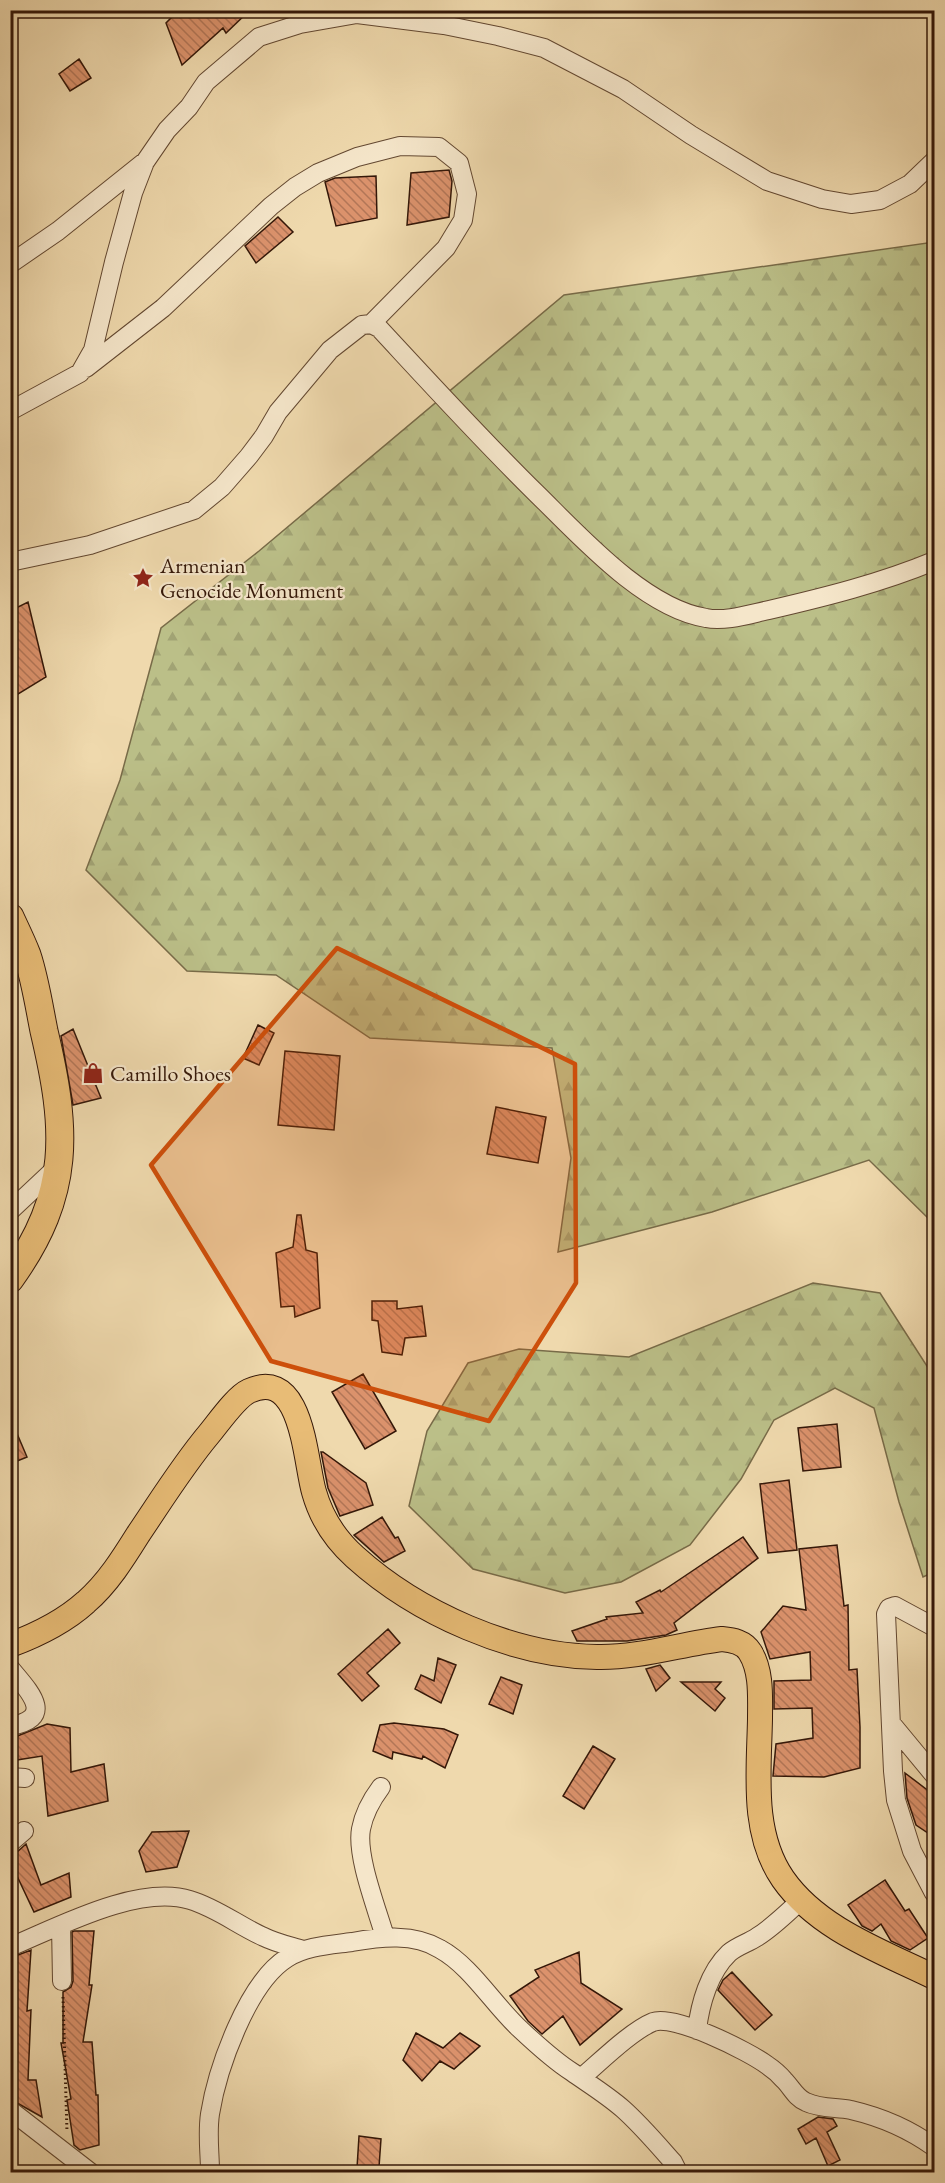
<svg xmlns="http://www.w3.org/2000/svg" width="945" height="2183" font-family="'EB Garamond',serif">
<defs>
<pattern id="forest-firs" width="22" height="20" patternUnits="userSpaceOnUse" patternTransform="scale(1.5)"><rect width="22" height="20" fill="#bbbf88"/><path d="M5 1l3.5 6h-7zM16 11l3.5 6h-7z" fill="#a1a374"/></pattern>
<pattern id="building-back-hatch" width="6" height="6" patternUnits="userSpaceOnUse" patternTransform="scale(1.5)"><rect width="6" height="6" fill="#db926c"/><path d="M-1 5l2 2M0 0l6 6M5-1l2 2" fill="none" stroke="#b27657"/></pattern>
</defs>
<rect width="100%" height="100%" fill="#efd9ad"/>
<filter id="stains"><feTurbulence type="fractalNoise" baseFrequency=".00333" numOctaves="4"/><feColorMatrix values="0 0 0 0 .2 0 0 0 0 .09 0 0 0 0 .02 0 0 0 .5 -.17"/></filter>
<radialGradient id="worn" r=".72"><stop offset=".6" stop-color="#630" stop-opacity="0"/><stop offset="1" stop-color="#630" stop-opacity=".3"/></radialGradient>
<path fill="url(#forest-firs)" stroke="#786b48" stroke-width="1.5" d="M934,242V1224L869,1160L712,1212L558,1252L571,1158L552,1048L370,1038L276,975L187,971L86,870L120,780L161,628L259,551L564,295Z
M813,1283L880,1293L934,1377V1572L923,1577L899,1502L874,1408L835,1388L774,1420L741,1479L690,1545L621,1582L565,1593L473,1569L409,1506L427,1431L468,1363L519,1349L629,1357Z"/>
<path fill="url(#building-back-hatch)" stroke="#341708" stroke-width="1.5" d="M179,10H250L226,33L223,28L182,65L166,23Z
M79,59L91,78L70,91L59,74Z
M449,170L452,181L449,217L407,225L411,173Z
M376,176L377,218L336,226L325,182L335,178Z
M278,217L293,232L256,263L245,246Z
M28,602L46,677L10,699V611Z
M258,1025L274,1033L259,1065L243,1058Z
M73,1029L101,1098L73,1105L61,1036Z
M285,1051L340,1056L334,1130L278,1125Z
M496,1107L546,1117L538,1163L487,1154Z
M297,1215H301L306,1250L317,1253L320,1308L295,1317L294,1306L281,1307L276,1253L293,1247Z
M372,1301H397V1309L422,1306L426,1336L405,1338L402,1355L382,1352L378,1321L372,1320Z
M363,1374L396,1431L365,1449L332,1392Z
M10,1417L27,1457L10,1464Z
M837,1424L841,1467L803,1471L798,1428Z
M321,1452H323L366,1483L373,1505L340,1516L328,1488Z
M789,1480L797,1550L768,1553L760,1484Z
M382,1517L395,1538L398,1537L405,1551L384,1562L354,1535Z
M743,1537L758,1558L674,1623L677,1630L666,1635L627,1641H577L572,1631L607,1619L606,1617L643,1613L636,1602L660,1590L661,1592Z
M837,1545L844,1606L848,1605L849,1670L857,1669L860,1727V1768L824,1777L773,1776L776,1744L813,1738L812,1708L774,1709V1681L811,1680L810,1652L770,1659L761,1632L783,1606L806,1610L799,1549Z
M388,1629L400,1643L367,1673L379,1686L362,1701L338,1674Z
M438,1658L456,1665L441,1703L415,1689L421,1675L434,1681Z
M660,1665L670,1678L656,1691L646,1669Z
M501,1677L522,1685L513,1714L489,1704Z
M681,1682H721L715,1689L725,1698L715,1711Z
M394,1723L444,1729L458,1735L445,1768L423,1756L422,1759L393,1752L392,1759L373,1751L380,1725Z
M47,1724L70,1728L71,1772L104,1764L108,1801L48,1816L42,1756L10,1761V1739Z
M593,1746L615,1759L584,1809L563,1796Z
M905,1773L934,1795V1837L916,1825L907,1798Z
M189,1831L177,1867L146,1872L139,1851L152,1832Z
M26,1844L41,1885L69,1873L71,1897L34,1912L17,1876L10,1887V1854L17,1852Z
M885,1880L905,1911L909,1909L928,1938L910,1950L891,1941L881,1924L872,1931L862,1926L848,1905Z
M74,1931H94L89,1985H92L83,2042H92L96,2095H98L99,2145L80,2150L74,2145L67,2100L71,2099L61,2043H63V1992L71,1987L73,1981L72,1932Z
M31,1950L27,2011L31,2010L28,2080H36L42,2117L10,2099V1958Z
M579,1952L581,1983L622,2009L580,2045L563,2016L542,2034L528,2021L510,1996L539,1977L535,1970Z
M732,1972L772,2015L755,2030L718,1990L723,1980Z
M416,2033L443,2048L460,2033L480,2046L454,2069L440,2061L422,2081L403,2060Z
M818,2117L833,2119L837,2126L827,2132L840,2160L828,2166L816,2138L806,2144L798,2129Z
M359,2136L381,2139L379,2167L357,2168Z"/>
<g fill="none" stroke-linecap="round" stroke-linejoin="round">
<defs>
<path id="minor" d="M10,264L58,231L143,163
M86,368L163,308L271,206L295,187L318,173L357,157L400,146L439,147L459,163L467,194L463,220L446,248L371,324
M10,411L80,373L93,350L114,262L133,193L145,162L167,130L189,107L206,82L259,37L300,24L357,14L444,25L498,36L544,48L623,89L691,135L767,181L822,199L851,204L880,200L910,184L934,161
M10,562L90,545L194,510L222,487L249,456L264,436L278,412L330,350L362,325L371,324L379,328C431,384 482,440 536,493C580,536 644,608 706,618C725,622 750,614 769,610C825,597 881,583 934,561
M10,1211L58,1166
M934,1627L895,1606L889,1608L886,1614L893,1771L896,1800L912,1851L934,1893
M10,1668C27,1689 58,1718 10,1726
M891,1723L934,1775
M10,1777L25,1778
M381,1787C372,1799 364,1813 361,1829C356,1856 377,1909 385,1937
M10,1843L24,1831
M61,1925L62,1981
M10,1947C58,1927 138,1884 190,1900C217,1908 239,1926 264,1937C276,1943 290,1946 303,1950
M697,2030C700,2004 709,1972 729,1953C737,1946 748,1943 757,1937C773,1927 786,1914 800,1901
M581,2078C600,2062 631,2031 653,2022C674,2014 748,2051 767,2065C773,2069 779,2074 784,2080C792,2088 796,2098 806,2102C821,2109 836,2107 851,2110C881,2117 909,2129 934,2147
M10,2110L90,2172
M210,2172C210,2153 207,2134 210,2114C217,2070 247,1983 287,1958C306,1946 330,1945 352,1942C381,1937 414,1933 440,1949C471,1966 493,2004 520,2029C536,2044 553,2060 572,2072C589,2084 607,2095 623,2109C641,2125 657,2144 673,2162L678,2172"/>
<path id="major" d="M10,1645C37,1635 65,1621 86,1602C108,1583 124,1557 139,1533C162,1499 183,1465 209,1434C219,1422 236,1397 249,1391C303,1366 305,1462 314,1492C321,1517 336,1540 355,1557C417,1613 513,1656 597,1657C639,1658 681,1644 722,1639C733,1640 744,1642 750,1652C762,1671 760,1697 760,1719C759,1772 751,1833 783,1879C818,1929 881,1951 934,1977"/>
<path id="highway" d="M10,917C16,930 22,942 27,955C35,979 39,1006 44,1031C67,1129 72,1193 10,1279"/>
</defs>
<use href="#minor" stroke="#634831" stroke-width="20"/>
<use href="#major" stroke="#341708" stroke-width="26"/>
<use href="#highway" stroke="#341708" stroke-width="29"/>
<path stroke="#341708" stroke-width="3" stroke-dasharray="1.5 3" stroke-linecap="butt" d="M63,1997L67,2132"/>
<use href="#minor" stroke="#f5e6ca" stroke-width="18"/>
<use href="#major" stroke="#e8bc76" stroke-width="24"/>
<use href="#highway" stroke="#e8bc76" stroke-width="27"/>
</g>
<path fill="#cd4f0b" fill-opacity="0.2" stroke="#cd4f0b" stroke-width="4.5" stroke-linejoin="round" d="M337,948L575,1064L576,1283L489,1421L271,1361L151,1165Z"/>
<defs>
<symbol id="sight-bare" viewBox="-9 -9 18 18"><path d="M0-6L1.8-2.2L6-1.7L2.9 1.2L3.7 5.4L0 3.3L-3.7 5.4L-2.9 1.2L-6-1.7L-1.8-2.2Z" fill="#8f2418" stroke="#f5e6ca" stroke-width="2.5" paint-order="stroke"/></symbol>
<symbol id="shop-bare" viewBox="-9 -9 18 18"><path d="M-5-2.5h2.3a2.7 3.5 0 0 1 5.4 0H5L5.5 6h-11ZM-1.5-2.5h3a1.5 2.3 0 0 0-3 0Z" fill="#8f2418" stroke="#f5e6ca" stroke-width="2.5" paint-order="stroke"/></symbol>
</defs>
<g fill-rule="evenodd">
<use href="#sight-bare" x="128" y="563" width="30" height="30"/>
<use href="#shop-bare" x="78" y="1058" width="30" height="30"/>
</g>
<g text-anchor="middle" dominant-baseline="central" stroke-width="4.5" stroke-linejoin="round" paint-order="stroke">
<g font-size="22" fill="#341708" stroke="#f5e6ca" text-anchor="start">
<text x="160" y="565">Armenian<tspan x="160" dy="25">Genocide Monument</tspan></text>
<text x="110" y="1073">Camillo Shoes</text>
</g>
</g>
<rect width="945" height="2183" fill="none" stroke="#efd9ad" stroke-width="36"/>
<rect x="12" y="12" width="921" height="2159" fill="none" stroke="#341708" stroke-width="3"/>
<rect x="18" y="18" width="909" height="2147" fill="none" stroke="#341708" stroke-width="1.5"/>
<rect width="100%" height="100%" filter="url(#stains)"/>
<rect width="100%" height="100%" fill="url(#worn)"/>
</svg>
